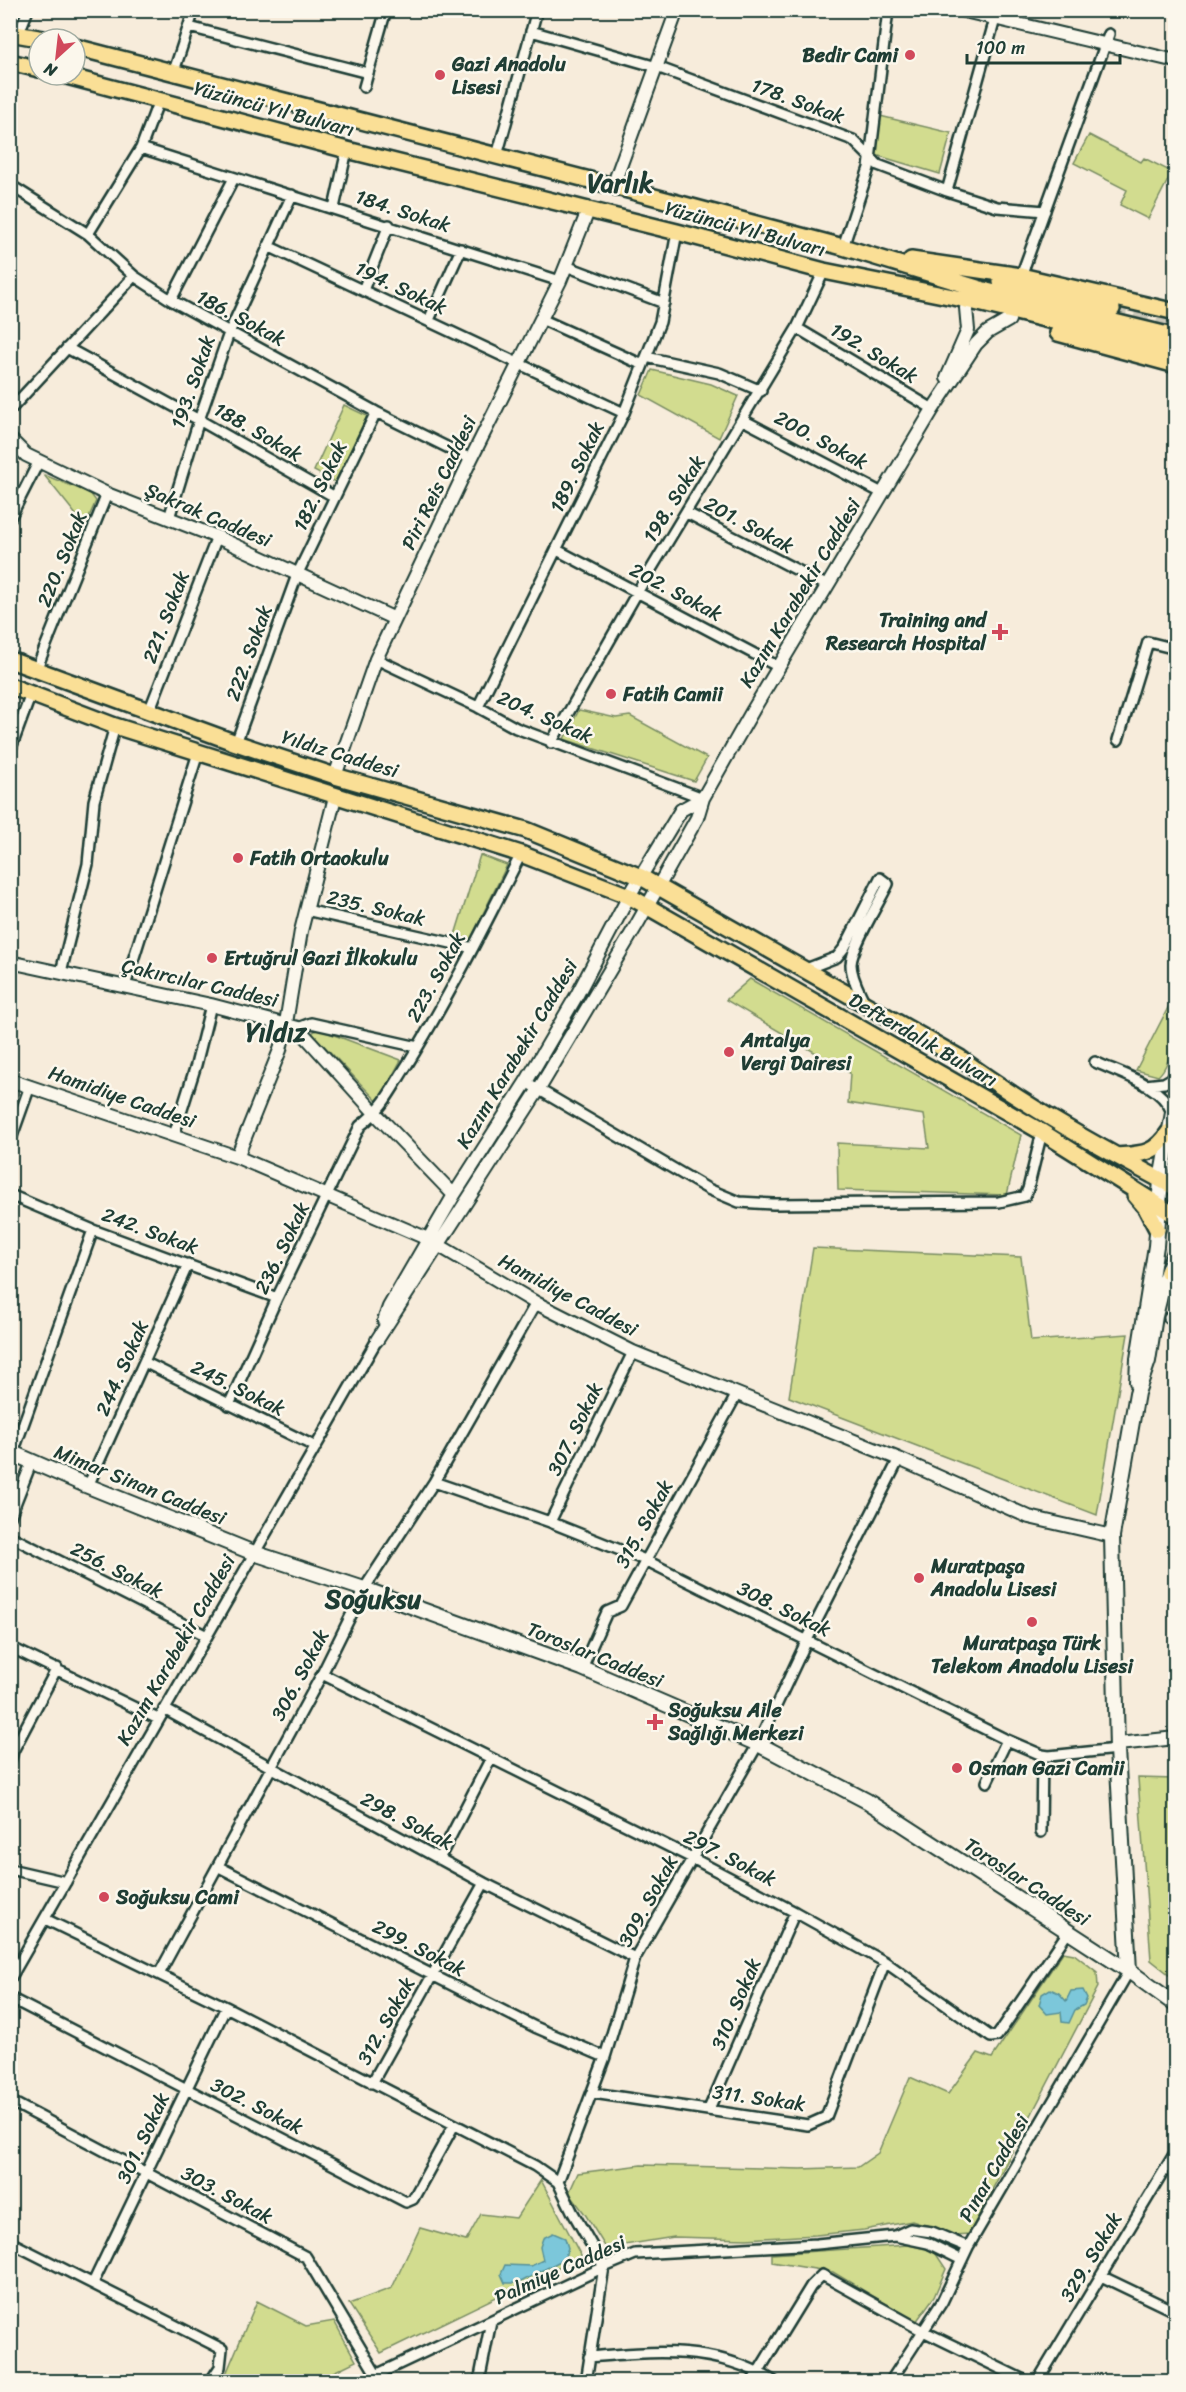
<svg xmlns="http://www.w3.org/2000/svg" width="1186" height="2392" font-family="Sriracha,sans-serif">
<rect width="100%" height="100%" fill="#f7ecdb"/>
<filter id="ink" filterUnits="userSpaceOnUse"><feTurbulence type="fractalNoise" baseFrequency=".0167" numOctaves="2"/><feDisplacementMap in="SourceGraphic" scale="12" xChannelSelector="R" yChannelSelector="G"/><feConvolveMatrix kernelMatrix="1 2 1 2 8 2 1 2 1" color-interpolation-filters="sRGB"/></filter>
<g filter="url(#ink)">
<path fill="#d2dc8f" stroke="#788c62" stroke-width="1.5" d="M880,116L951,133L940,174L872,154Z
M1089,135L1141,162L1144,158L1172,172L1148,219L1120,205L1127,190L1074,163Z
M652,370L711,384L738,396L719,438L641,395Z
M344,405L367,416L335,482L314,471Z
M44,475L90,493L96,501L85,526Z
M579,710L616,718L630,716L707,758L694,781L564,739Z
M480,855L507,865L470,940L455,935Z
M750,979L1021,1135L1007,1195L838,1190L837,1143L929,1148L924,1115L848,1103L850,1073L726,1000Z
M1172,1000L1175,1001C1176,1021 1174,1062 1158,1076L1136,1070Z
M318,1029L401,1060L378,1102L312,1033Z
M813,1248L1021,1257L1031,1341L1128,1334L1097,1515L789,1397Z
M1138,1778L1175,1779V1979L1151,1960Z
M1063,1952L1074,1954L1097,1972L1098,1987L969,2234L954,2235L912,2221L864,2230L816,2235L746,2239L674,2237L606,2248L585,2214L569,2193L578,2173L641,2165L800,2169L858,2167L878,2153L910,2077L948,2094L978,2053L992,2058Z
M541,2180L581,2256L381,2353L349,2304L392,2288L420,2228L466,2241L481,2214L516,2218Z
M909,2245L934,2251L946,2269L934,2297L916,2322L833,2272L772,2262V2254Z
M257,2301L306,2326L334,2321L356,2361L315,2381H223Z"/>
<path fill="#7bc7da" stroke="#569098" stroke-width="1.5" d="M1050,1989L1059,1993L1066,2001L1071,1991L1083,1990L1087,1998L1084,2005L1075,2010L1069,2023L1062,2022L1061,2012L1047,2014L1039,2005L1042,1994Z
M553,2233L565,2238L568,2248L564,2259L519,2283H505L501,2274L505,2265L531,2266L543,2260L540,2247L543,2238Z"/>
<g fill="none" stroke-linecap="round" stroke-linejoin="round">
<path stroke="#ccc9ba" stroke-width="15" stroke-dasharray="15 8" stroke-linecap="butt" d="M1112,309L1176,324"/>
<defs>
<path id="minor" d="M189,27L368,73
M531,31L657,67L853,140L878,165L947,191L997,207L1045,211
M18,35L28,10
M174,71L194,10
M364,87L386,10
M141,148L560,281
M497,156L537,10
M10,185L88,234L134,276L171,300L376,412L471,459
M947,191L995,19
M334,208L347,150
M88,234L141,148L159,100
M268,246L624,413
M843,247L869,168L888,10
M566,266L664,303
M1021,276L1109,34
M363,290L389,225
M171,300L234,178
M541,319L643,365
M429,320L461,249
M797,328L933,409
M67,348L199,420L335,497
M646,357L719,373L761,391
M10,410L134,276
M743,420L882,493
M687,513L826,585
M10,518L39,461
M169,518L199,420L229,333L292,195
M557,550L779,667
M376,659L478,707L516,728L703,798
M36,670L107,494
M478,707L624,413L660,322L677,232
M150,709L217,537
M1118,740L1148,642L1176,649
M236,743L297,575L376,412
M551,743L638,591L797,328L824,271
M10,751L31,694
M306,910L473,948
M806,969L837,957L845,947L880,878L888,884C879,903 852,946 851,964C851,978 860,992 865,1004
M61,972L88,864L94,801L115,726
M125,986L198,753
M298,1028L311,1023L418,1047
M1095,1062C1121,1074 1161,1084 1172,1112
M526,1082L708,1189L739,1202L773,1204L999,1202L1025,1196L1028,1189L1042,1132
M1145,1085L1164,1083L1176,1076
M174,1135L196,1065L211,1005
M10,1142L30,1086
M10,1195L93,1230L277,1298
M1169,1318H1176
M144,1362L316,1447
M229,1405L277,1298L360,1126C383,1109 392,1088 407,1065C449,997 485,925 521,854
M13,1453L93,1230
M434,1482L550,1522L645,1560L1007,1740L1042,1755L1049,1756L1117,1749
M88,1486L188,1264
M10,1517L32,1461
M550,1522L633,1352
M10,1536L207,1636
M10,1647L158,1719
M582,1668L607,1612L621,1606L737,1394
M322,1674L692,1858L795,1912L885,1962L991,2037L997,2036L1002,2029L1068,1932
M164,1709L484,1883L635,1958
M10,1762L13,1751L57,1668
M987,1782L1007,1740
M1041,1832L1042,1755
M439,1859L491,1758
M219,1867L535,2027L605,2057
M10,1869L66,1882
M45,1919L226,2007L535,2166L558,2182L572,2211L604,2267L586,2382
M159,1974L322,1674L364,1589L434,1482L536,1303
M10,1979L377,1340
M10,1998L406,2202L413,2199L454,2125
M372,2083L484,1883
M593,2093L808,2125L826,2117L885,1962
M10,2101L306,2257L376,2374
M709,2109L795,1912
M558,2182L605,2057L635,1958L758,1744L807,1640L899,1459
M895,2236L910,2229L932,2232L968,2247
M10,2242L222,2349L220,2367L210,2382
M1101,2276L1176,2312
M93,2283L226,2007
M589,2357C653,2351 718,2345 775,2382
M361,2382L604,2267L635,2254L817,2244L895,2236L928,2243L962,2260
M479,2382L491,2321
M752,2382L811,2286L822,2275L923,2331L1028,2382
M890,2382L942,2302L968,2247L1129,1971
M1037,2382L1176,2151"/>
<path id="tertiary" d="M960,10L1176,61
M613,186L677,10
M947,378L968,330L966,308
M10,439L26,455L107,494L217,537L395,619
M335,776L376,659L471,459L560,281L588,211
M10,962L211,1005L298,1028L376,1114L454,1195
M10,1080L237,1157L428,1239L536,1303L633,1352L899,1459L1029,1517L1112,1536
M237,1157L280,1050L286,1023L301,931L335,797
M384,1321L389,1307L454,1195L526,1082L577,995L629,896L681,810L703,798
M377,1340L539,1089L636,926L697,818L703,798L753,710L933,409L976,344L988,332L1009,320
M1118,1744L1176,1738"/>
<path id="secondary" d="M1137,1382L1138,1359L1156,1246L1161,1180L1176,1096
M10,1452L88,1486L254,1553L364,1589L582,1668L758,1744L867,1801L1129,1971L1176,2005
M1129,1971L1117,1749L1112,1536L1137,1393L1148,1361L1155,1316L1163,1284L1176,1249"/>
<path id="primary" d="M10,33L44,39
M75,47L613,186L843,247L987,291L1176,337
M10,62L39,69
M63,75L347,150L677,232L824,271L958,298L1176,351
M911,260L1021,276L1176,312
M1001,282L1112,309
M1058,333L1176,365
M10,660L236,743L335,776L526,830L641,877L960,1058C1028,1108 1101,1148 1176,1188
M10,686L115,726L521,854L629,896L1042,1132L1176,1216
M1117,1156C1142,1154 1154,1155 1169,1132
M1135,1195L1146,1208L1157,1229
M1168,1272L1176,1261"/>
</defs>
<use href="#minor" stroke="#1f3d34" stroke-width="14"/>
<use href="#tertiary" stroke="#1f3d34" stroke-width="16"/>
<use href="#secondary" stroke="#1f3d34" stroke-width="18"/>
<use href="#primary" stroke="#1f3d34" stroke-width="20"/>
<use href="#minor" stroke="#fbf7ec" stroke-width="9"/>
<use href="#tertiary" stroke="#fbf7ec" stroke-width="12"/>
<use href="#secondary" stroke="#fbf7ec" stroke-width="14"/>
<use href="#primary" stroke="#fadf96" stroke-width="15"/>
<path stroke="#1f3d34" stroke-width="1.5" d="M1176,1170V1192"/>
</g>
</g>
<g fill="#d1495b" stroke="#fbf7ec" stroke-width="2">
<circle cx="910" cy="55" r="6"/>
<circle cx="440" cy="75" r="6"/>
<path d="M997 623h6v6h6v6h-6v6h-6v-6h-6v-6h6z"/>
<circle cx="611" cy="694" r="6"/>
<circle cx="238" cy="858" r="6"/>
<circle cx="212" cy="958" r="6"/>
<circle cx="729" cy="1052" r="6"/>
<circle cx="919" cy="1578" r="6"/>
<circle cx="1032" cy="1622" r="6"/>
<path d="M652 1713h6v6h6v6h-6v6h-6v-6h-6v-6h6z"/>
<circle cx="957" cy="1768" r="6"/>
<circle cx="104" cy="1897" r="6"/>
</g>
<g text-anchor="middle" dominant-baseline="central" stroke-width="5" stroke-linejoin="round" paint-order="stroke">
<g font-size="20" font-weight="bold" fill="#1f3d34" stroke="#fbf7ec" text-anchor="start">
<text x="898" y="55" text-anchor="end">Bedir Cami</text>
<text x="452" y="64">Gazi Anadolu<tspan x="452" dy="23">Lisesi</tspan></text>
<text x="986" y="620" text-anchor="end">Training and<tspan x="986" dy="23">Research Hospital</tspan></text>
<text x="623" y="694">Fatih Camii</text>
<text x="250" y="858">Fatih Ortaokulu</text>
<text x="224" y="958">Ertuğrul Gazi İlkokulu</text>
<text x="741" y="1040">Antalya<tspan x="741" dy="23">Vergi Dairesi</tspan></text>
<text x="931" y="1566">Muratpaşa<tspan x="931" dy="23">Anadolu Lisesi</tspan></text>
<text x="1032" y="1643" text-anchor="middle">Muratpaşa Türk<tspan x="1032" dy="23">Telekom Anadolu Lisesi</tspan></text>
<text x="668" y="1710">Soğuksu Aile<tspan x="668" dy="23">Sağlığı Merkezi</tspan></text>
<text x="969" y="1768">Osman Gazi Camii</text>
<text x="116" y="1897">Soğuksu Cami</text>
</g>
<g font-size="20" fill="#1f3d34" stroke="#fbf7ec">
<text transform="translate(798 101) rotate(20)">178. Sokak</text>
<text transform="translate(274 109) rotate(15)">Yüzüncü Yıl Bulvarı</text>
<text transform="translate(403 211) rotate(18)">184. Sokak</text>
<text transform="translate(745 229) rotate(15)">Yüzüncü Yıl Bulvarı</text>
<text transform="translate(401 288) rotate(25)">194. Sokak</text>
<text transform="translate(241 318) rotate(28)">186. Sokak</text>
<text transform="translate(874 353) rotate(31)">192. Sokak</text>
<text transform="translate(193 382) rotate(-71)">193. Sokak</text>
<text transform="translate(258 432) rotate(30)">188. Sokak</text>
<text transform="translate(821 440) rotate(28)">200. Sokak</text>
<text transform="translate(577 467) rotate(-64)">189. Sokak</text>
<text transform="translate(439 483) rotate(-64)">Piri Reis Caddesi</text>
<text transform="translate(320 486) rotate(-64)">182. Sokak</text>
<text transform="translate(674 499) rotate(-58)">198. Sokak</text>
<text transform="translate(208 515) rotate(23)">Şakrak Caddesi</text>
<text transform="translate(749 525) rotate(28)">201. Sokak</text>
<text transform="translate(62 559) rotate(-68)">220. Sokak</text>
<text transform="translate(676 592) rotate(28)">202. Sokak</text>
<text transform="translate(800 593) rotate(-59)">Kazım Karabekir Caddesi</text>
<text transform="translate(166 617) rotate(-69)">221. Sokak</text>
<text transform="translate(249 653) rotate(-70)">222. Sokak</text>
<text transform="translate(545 717) rotate(24)">204. Sokak</text>
<text transform="translate(340 754) rotate(17)">Yıldız Caddesi</text>
<text transform="translate(376 908) rotate(13)">235. Sokak</text>
<text transform="translate(436 977) rotate(-61)">223. Sokak</text>
<text transform="translate(200 983) rotate(13)">Çakırcılar Caddesi</text>
<text transform="translate(923 1040) rotate(30)">Defterdalık Bulvarı</text>
<text transform="translate(517 1054) rotate(-59)">Kazım Karabekir Caddesi</text>
<text transform="translate(122 1097) rotate(19)">Hamidiye Caddesi</text>
<text transform="translate(150 1231) rotate(20)">242. Sokak</text>
<text transform="translate(282 1248) rotate(-64)">236. Sokak</text>
<text transform="translate(568 1295) rotate(28)">Hamidiye Caddesi</text>
<text transform="translate(122 1368) rotate(-66)">244. Sokak</text>
<text transform="translate(238 1388) rotate(26)">245. Sokak</text>
<text transform="translate(575 1429) rotate(-64)">307. Sokak</text>
<text transform="translate(140 1485) rotate(22)">Mimar Sinan Caddesi</text>
<text transform="translate(644 1524) rotate(-61)">315. Sokak</text>
<text transform="translate(117 1570) rotate(27)">256. Sokak</text>
<text transform="translate(784 1609) rotate(26)">308. Sokak</text>
<text transform="translate(176 1650) rotate(-60)">Kazım Karabekir Caddesi</text>
<text transform="translate(595 1655) rotate(22)">Toroslar Caddesi</text>
<text transform="translate(300 1675) rotate(-62)">306. Sokak</text>
<text transform="translate(407 1821) rotate(28)">298. Sokak</text>
<text transform="translate(730 1858) rotate(27)">297. Sokak</text>
<text transform="translate(1027 1882) rotate(33)">Toroslar Caddesi</text>
<text transform="translate(648 1901) rotate(-61)">309. Sokak</text>
<text transform="translate(419 1948) rotate(27)">299. Sokak</text>
<text transform="translate(736 2004) rotate(-67)">310. Sokak</text>
<text transform="translate(386 2021) rotate(-61)">312. Sokak</text>
<text transform="translate(759 2098) rotate(8)">311. Sokak</text>
<text transform="translate(257 2106) rotate(27)">302. Sokak</text>
<text transform="translate(143 2138) rotate(-65)">301. Sokak</text>
<text transform="translate(994 2168) rotate(-60)">Pınar Caddesi</text>
<text transform="translate(227 2195) rotate(28)">303. Sokak</text>
<text transform="translate(1091 2257) rotate(-59)">329. Sokak</text>
<text transform="translate(560 2270) rotate(-24)">Palmiye Caddesi</text>
</g>
<g font-size="26" font-weight="bold" fill="#1f3d34" stroke="#fbf7ec">
<text x="620" y="183">Varlık</text>
<text x="276" y="1032">Yıldız</text>
<text x="373" y="1599">Soğuksu</text>
</g>
</g>
<rect width="1186" height="2392" fill="none" stroke="#fbf7ec" stroke-width="36"/>
<rect x="18" y="18" width="1150" height="2356" fill="none" stroke="#1f3d34" stroke-width="2" filter="url(#ink)"/>
<g transform="translate(57 57) rotate(207)"><circle r="28" fill="#fbf7ec" stroke="#a3ada2" stroke-width="1.5"/>
<path d="M0-4.5L10 22L0 15L-10 22Z" fill="#d1495b"/>
<text y="-9" font-size="16" font-weight="bold" text-anchor="middle" fill="#1f3d34">N</text>
</g>
<path d="M967 54v9h153v-9" fill="none" stroke="#1f3d34" stroke-width="3"/>
<text x="976" y="54" font-size="18" fill="#1f3d34" stroke="#fbf7ec" stroke-width="4.5" paint-order="stroke">100 m</text>
</svg>
